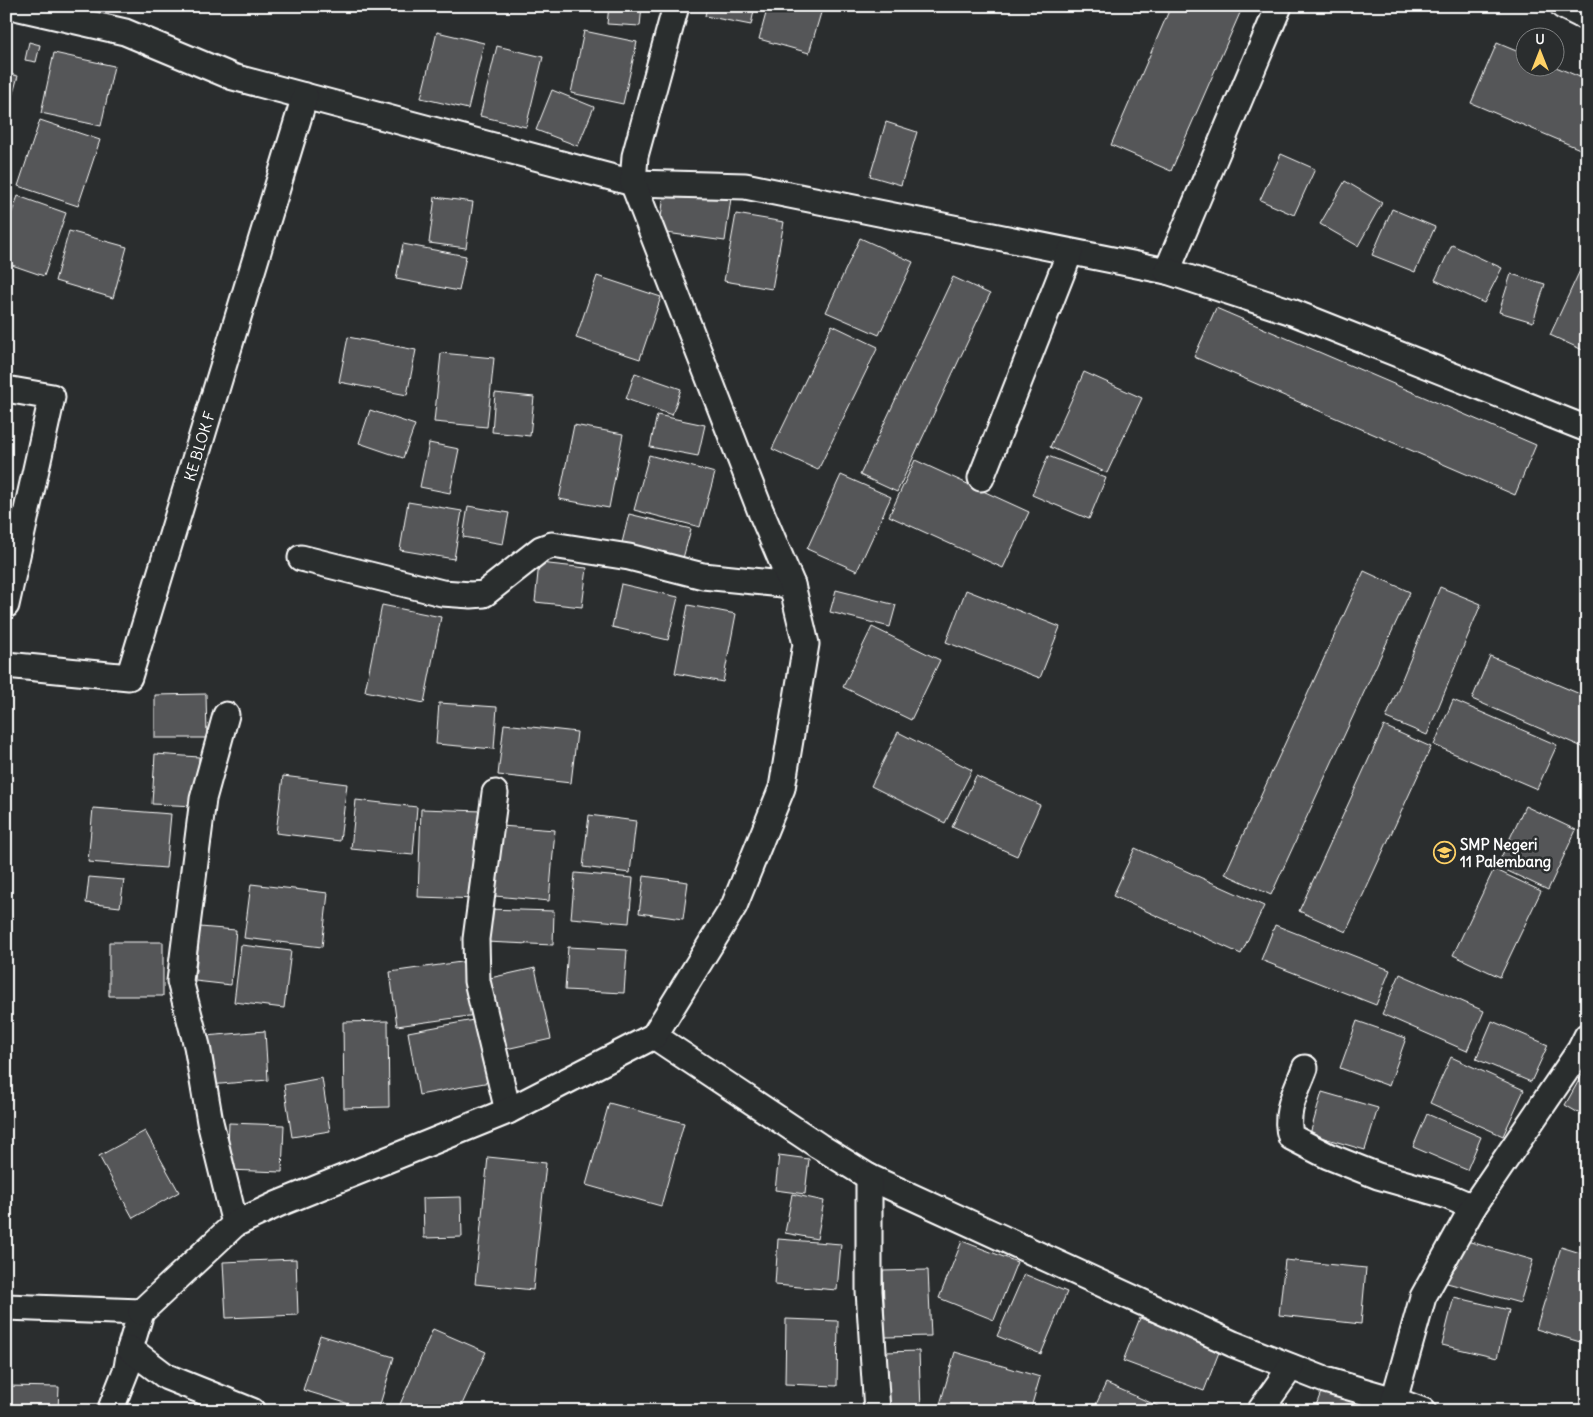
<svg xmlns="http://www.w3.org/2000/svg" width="1593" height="1417" font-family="Delius,sans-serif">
<rect width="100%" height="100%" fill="#2a2d2e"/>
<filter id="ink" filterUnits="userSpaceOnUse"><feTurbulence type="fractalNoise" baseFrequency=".02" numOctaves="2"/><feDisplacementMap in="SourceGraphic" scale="10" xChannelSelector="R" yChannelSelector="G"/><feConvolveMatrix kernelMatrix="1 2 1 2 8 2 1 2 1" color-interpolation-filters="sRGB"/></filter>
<g filter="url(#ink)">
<path fill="#555758" stroke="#fff" d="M609,6H642L640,26L607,24Z
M707,6H755L751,25L705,16Z
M768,6H823L809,53L759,39Z
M1171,6H1243L1171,171L1111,145Z
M584,31L637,42L623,104L571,93Z
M437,32L484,43L468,109L421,98Z
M29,42L40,45L36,62L25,60Z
M1497,43L1526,55V68L1556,67L1587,80V152L1471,103Z
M497,46L543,57L526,127L480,116Z
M54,53L114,66L101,126L41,113Z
M6,73L18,76L6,118Z
M552,90L594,107L578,146L536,130Z
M40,120L100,140L78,206L18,186Z
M886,122L917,132L901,185L870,176Z
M1281,154L1315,169L1294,215L1260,200Z
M1345,181L1382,203L1358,246L1320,224Z
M665,188L731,198L725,241L659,232Z
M18,196L66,213L44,276L6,263V228Z
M435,197L473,202L466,248L429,243Z
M1392,209L1435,227L1415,272L1372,255Z
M736,214L784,222L772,289L724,281Z
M69,231L127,247L113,298L55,281Z
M860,238L913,262L879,335L826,312Z
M403,244L466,256L459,291L396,279Z
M1452,245L1502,268L1484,303L1435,280Z
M1582,266L1587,268V352L1550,335Z
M1511,274L1545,284L1533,322L1499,312Z
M597,276L661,297L640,359L576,338Z
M953,277L990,294L897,492L860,475Z
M1216,308L1536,445L1515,495L1194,357Z
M832,325L878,347L818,470L772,449Z
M348,337L416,350L407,395L339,382Z
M441,353L494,358L487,427L434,422Z
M1084,372L1142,398L1107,473L1050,447Z
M635,373L681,389L672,415L626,399Z
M495,393L534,397L530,436L492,432Z
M370,410L415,425L403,458L359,443Z
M657,415L705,425L698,456L650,447Z
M574,425L623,434L609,508L559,499Z
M429,443L459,449L450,493L420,487Z
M649,455L715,473L700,527L634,510Z
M1048,456L1106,478L1089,519L1032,495Z
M915,460L1029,512L1003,568L889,516Z
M841,475L891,497L857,571L807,549Z
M408,502L462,511L454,559L400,550Z
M468,506L509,513L503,544L463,537Z
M629,514L691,529L682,562L621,547Z
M539,563L587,568L582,607L535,602Z
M1364,571L1410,592L1271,895L1225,874Z
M621,584L678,597L668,640L612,627Z
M1440,587L1481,604L1427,735L1386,718Z
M836,590L896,605L890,627L830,612Z
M966,590L1060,627L1040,678L946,642Z
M382,605L441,617L424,703L365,691Z
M688,605L736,614L723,682L675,673Z
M872,627L940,660L911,720L843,687Z
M1490,656L1587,697V749L1472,699Z
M206,694L207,738H155V695Z
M1453,700L1557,745L1537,789L1434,745Z
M439,703L497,707L494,749L436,744Z
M504,724L577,732L571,783L498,775Z
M1384,726L1431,747L1346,932L1299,911Z
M898,732L972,770L945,823L871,786Z
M155,754L199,757L196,806L152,804Z
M283,776L347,784L340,841L276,833Z
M976,776L1040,805L1017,856L952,827Z
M356,800L417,807L413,855L351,849Z
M1525,806L1576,830L1548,890L1497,866Z
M93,808L171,814L166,868L88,862Z
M421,809L482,811L480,899L418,897Z
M589,815L636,821L630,873L583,867Z
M501,826L555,830L549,901L495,896Z
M1135,848L1264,906L1241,954L1113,896Z
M1494,869L1541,891L1500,977L1453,955Z
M575,873L633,878L629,923L571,918Z
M644,876L688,882L683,919L639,913Z
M89,877L124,880L120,907L86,903Z
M251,884L328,893L322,947L244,938Z
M486,909L554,911L553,945L485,942Z
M1275,925L1390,970L1376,1005L1261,960Z
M200,927L236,930L231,985L195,981Z
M109,942H163V996H109Z
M241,945L291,951L284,1008L234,1002Z
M568,947L627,950L624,993L565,990Z
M468,961L476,1015L397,1026L390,972Z
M535,968L551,1039L497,1051L481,980Z
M1400,974L1484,1011L1467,1051L1382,1014Z
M479,1019L490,1082L419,1095L408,1032Z
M388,1021L389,1107L344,1108L343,1022Z
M1357,1021L1406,1038L1389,1086L1340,1068Z
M1492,1021L1548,1045L1531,1082L1476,1059Z
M265,1031L268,1080L209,1085L205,1036Z
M1451,1057L1524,1090L1503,1136L1430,1103Z
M1587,1066V1118L1565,1105Z
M322,1078L330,1131L292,1137L284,1085Z
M1322,1092L1378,1108L1365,1150L1310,1134Z
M609,1103L684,1123L661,1206L586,1185Z
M1427,1114L1481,1137L1467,1170L1413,1147Z
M229,1123L284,1125L282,1172L227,1170Z
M145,1131L179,1192L133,1218L99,1156Z
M779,1155L809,1159L805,1194L775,1190Z
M488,1157L546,1163L533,1290L475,1284Z
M792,1194L824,1201L817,1239L785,1233Z
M461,1197L462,1237L424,1238L423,1198Z
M778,1239L841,1244L837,1290L775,1285Z
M1460,1239L1533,1260L1520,1303L1447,1283Z
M962,1241L1017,1262L994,1320L939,1298Z
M1561,1247L1587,1255V1344L1536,1329Z
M296,1259L298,1315L226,1318L223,1262Z
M1285,1260L1366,1268L1361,1324L1279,1315Z
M928,1270L931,1336L885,1337L883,1271Z
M1024,1274L1067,1292L1041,1354L997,1336Z
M1454,1297L1509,1310L1497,1358L1442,1345Z
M1140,1318L1221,1347L1204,1391L1123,1361Z
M786,1319L838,1321L837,1386L785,1384Z
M433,1329L486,1352L459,1411H397Z
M320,1335L394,1357L378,1411H372L303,1390Z
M919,1351L921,1411H885L884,1352Z
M955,1352L1040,1377L1030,1411H948L939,1408Z
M1106,1383L1169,1411H1093Z
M1324,1384L1393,1411H1314Z
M6,1386L59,1387L58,1411H6Z"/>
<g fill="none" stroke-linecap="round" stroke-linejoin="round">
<defs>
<g id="minor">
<path d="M11,6L125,32L233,77L633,183L745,186L1167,271L1279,6"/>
<path d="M1563,6L1587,18"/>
<path d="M1167,271L1292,312L1587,429"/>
<path d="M6,389L52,397L6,605"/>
<path d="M981,478L1070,252"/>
<path d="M301,558L442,593L471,595L484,594L541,549L552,545L629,557L703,576L792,585"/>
<path id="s1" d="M6,665L129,677L305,96"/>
<path d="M226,715L203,799L180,981L197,1046L210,1122L235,1224"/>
<path d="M495,793L476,939L477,981L508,1111"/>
<path d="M654,1036L819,1146L869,1177L1233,1344L1325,1380L1394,1400L1423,1411"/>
<path d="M1305,1068C1297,1090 1283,1113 1291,1137L1328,1156L1378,1176L1445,1195L1473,1207"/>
<path d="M869,1177V1291L877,1411"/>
<path d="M6,1307L141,1312L130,1349L127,1368L110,1411"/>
<path d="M141,1312L235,1224L278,1204L508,1111L654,1036L734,906L782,788L806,644L792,585L761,512L633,183L635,156L676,6"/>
<path d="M130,1349L167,1377L252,1411"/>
<path d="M1394,1400L1423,1297L1473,1207L1580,1050L1587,1036"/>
<path d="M1260,1411L1291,1367"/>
</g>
</defs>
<use href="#minor" stroke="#fff" stroke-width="29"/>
<use href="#minor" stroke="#2a2d2e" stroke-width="25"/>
</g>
</g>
<defs>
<symbol id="school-ring" viewBox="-11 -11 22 22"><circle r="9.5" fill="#2a2d2e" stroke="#ffd166" stroke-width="1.5"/><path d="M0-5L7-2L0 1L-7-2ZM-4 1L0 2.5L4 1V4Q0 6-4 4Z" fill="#ffd166"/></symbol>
</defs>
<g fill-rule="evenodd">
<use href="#school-ring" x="1432" y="840" width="25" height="25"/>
</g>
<g text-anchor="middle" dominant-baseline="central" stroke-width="5" stroke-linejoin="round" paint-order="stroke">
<g font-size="15" fill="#fff" stroke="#2a2d2e">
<text stroke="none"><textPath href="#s1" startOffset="365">KE BLOK F</textPath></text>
</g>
<g font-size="15" font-weight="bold" fill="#fff" stroke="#2a2d2e" text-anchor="start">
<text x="1460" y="844">SMP Negeri<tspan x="1460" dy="17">11 Palembang</tspan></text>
</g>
</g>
<rect width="1593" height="1417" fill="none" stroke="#2a2d2e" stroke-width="25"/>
<rect x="12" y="12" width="1568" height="1392" fill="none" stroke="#fff" stroke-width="2" filter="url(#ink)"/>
<g transform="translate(1540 52)"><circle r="24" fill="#2a2d2e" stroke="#7f8182"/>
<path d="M0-4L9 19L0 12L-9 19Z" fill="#ffd166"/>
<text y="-8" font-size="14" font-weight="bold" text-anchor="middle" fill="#ffffff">U</text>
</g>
</svg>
